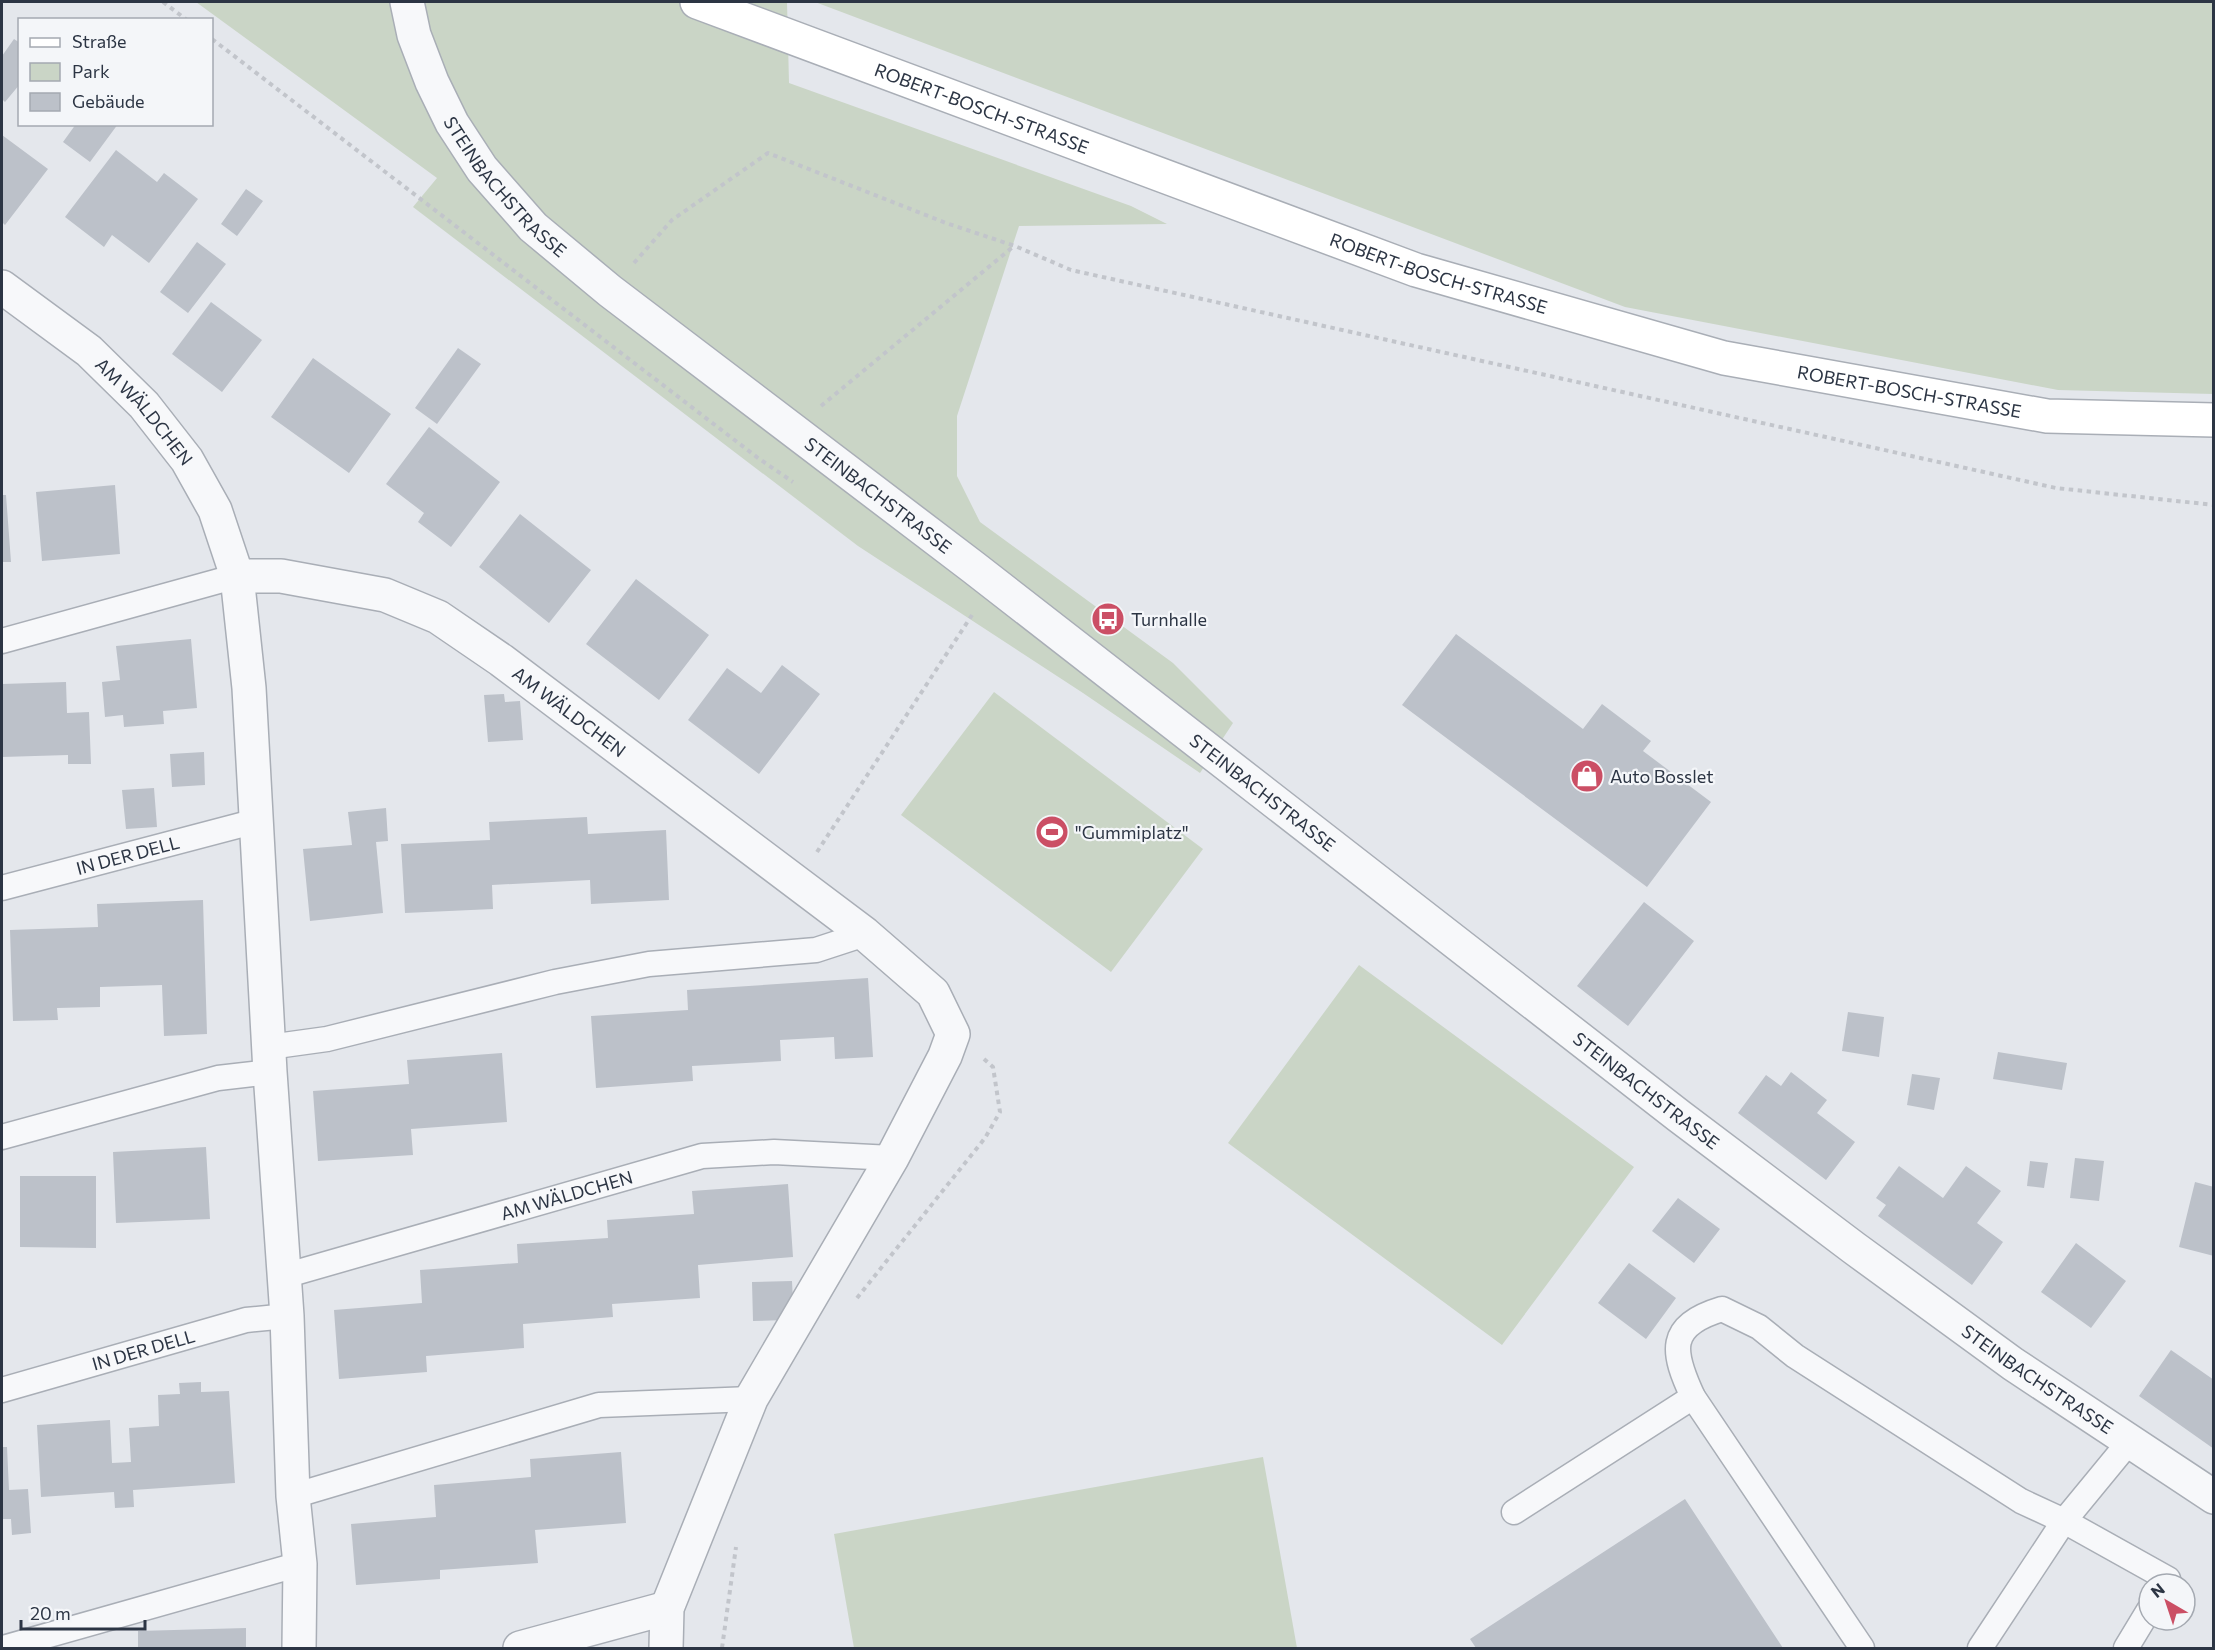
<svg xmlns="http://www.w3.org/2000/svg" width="2215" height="1650" font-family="Commissioner,sans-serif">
<rect width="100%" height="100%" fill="#e4e7ec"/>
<path fill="#cad5c6" d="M196,2H787L789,83L1131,206L1167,224L1019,226L957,416V476L980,522L1173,663L1233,723L1200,773L1083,693L858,546L413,207L437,178Z
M815,2H2213V394L2058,390L1625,307Z
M994,692L1203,849L1111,972L901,815Z
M1359,965L1634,1167L1502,1345L1228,1143Z
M1263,1457L1297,1648H854L834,1534Z"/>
<path fill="#bcc1c9" d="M14,39L20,43V84L5,102L2,99V56Z
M76,124H118L90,162L63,142Z
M2,135L48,169L5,225L2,222Z
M116,150L157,182L164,173L198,199L149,263L112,235L104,247L65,217Z
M246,189L263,201L237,236L221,224Z
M197,242L226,264L188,313L160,292Z
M211,302L262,340L222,392L172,354Z
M458,348L481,364L437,424L415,408Z
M313,358L391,414L349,473L271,417Z
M429,427L500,482L451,547L418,522L424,513L386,484Z
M115,485L120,554L42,561L36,492Z
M2,495H6L11,562H2Z
M520,514L591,570L549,623L479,567Z
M636,579L709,635L659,700L586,644Z
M1456,634L1583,729L1602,704L1651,741L1643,751L1711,802L1647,887L1402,705Z
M191,639L197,708L163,711L164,724L124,727L123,715L105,717L102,682L120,680L116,646Z
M782,665L820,694L759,774L688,720L727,668L761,693Z
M66,682L67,713L89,712L91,764H68V755L2,757V684Z
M504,694L505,702L520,701L523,740L488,742L484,695Z
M204,752L205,785L172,787L170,754Z
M154,788L157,827L126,829L122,790Z
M386,808L388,841L376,842L383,913L310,921L303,849L352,845L348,812Z
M587,817L588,834L666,830L669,900L591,904L590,880L492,885L493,909L405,913L401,844L490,840L489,822Z
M203,900L207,1034L164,1036L162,985L100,987V1007L57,1008L58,1020L13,1021L10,930L98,927L97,904Z
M1644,902L1694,941L1628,1026L1577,986Z
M868,978L873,1057L835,1059L834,1037L780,1040L781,1061L692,1066L693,1081L596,1088L591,1016L688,1010L687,990Z
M1848,1012L1884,1017L1879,1057L1842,1051Z
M1998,1052L2067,1063L2062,1090L1993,1079Z
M502,1053L507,1122L411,1129L413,1155L318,1161L313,1091L409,1084L407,1060Z
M1791,1072L1827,1100L1817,1113L1855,1142L1826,1180L1738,1113L1766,1075L1781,1086Z
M1912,1074L1940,1078L1934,1110L1907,1105Z
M206,1147L210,1219L116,1223L113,1152Z
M2075,1158L2104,1161L2099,1201L2070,1198Z
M2030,1161L2048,1163L2044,1188L2027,1186Z
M1899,1166L1943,1198L1966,1166L2001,1191L1977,1223L2003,1242L1972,1285L1878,1216L1886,1205L1876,1198Z
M20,1176H96V1248L20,1247Z
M2195,1182L2214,1187V1256L2179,1247Z
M788,1184L793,1257L698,1265L700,1298L612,1304L613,1317L523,1324L524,1348L426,1356L427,1372L339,1379L334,1310L422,1303L420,1270L518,1263L517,1244L608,1238L607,1220L694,1214L692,1191Z
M1678,1198L1720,1229L1694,1263L1652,1231Z
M2076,1243L2126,1281L2091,1328L2041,1292Z
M1629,1263L1676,1298L1646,1339L1598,1303Z
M792,1281L793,1302H787V1320L753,1321L752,1282Z
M2171,1350L2214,1380V1449L2139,1396Z
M201,1382V1392L229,1391L235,1483L133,1490L134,1507L115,1508L114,1492L41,1497L37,1425L110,1420L112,1463L131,1462L129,1428L159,1426L158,1395L180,1394L179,1383Z
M2,1447H7L9,1490L28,1489L31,1533L12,1535L11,1519H2Z
M621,1452L626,1523L535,1530L538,1563L440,1570V1579L356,1585L351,1524L436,1517L434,1485L531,1477L530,1459Z
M1685,1499L1783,1648H1476L1470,1639Z
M246,1628V1648H138V1631Z"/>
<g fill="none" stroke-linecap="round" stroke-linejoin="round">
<defs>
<g id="service">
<path d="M2,641L237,576"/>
<path id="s1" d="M2,888L256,821"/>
<path d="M269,1047L327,1039L555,982L649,964L816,950L865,934"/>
<path d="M2,1137L218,1078L270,1072"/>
<path id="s2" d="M284,1276L702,1156L774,1152L892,1158"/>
<path id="s3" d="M2,1390L246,1320L287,1316"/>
<path d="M293,1496L599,1405L751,1399"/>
<path d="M1514,1512L1693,1397"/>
<path d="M3,1648L300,1564"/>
<path d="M1862,1648L1693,1397C1672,1352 1666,1326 1722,1309L1759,1327L1795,1356L2021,1501L2064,1521L2168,1579L2165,1584"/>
<path d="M1980,1648L2064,1521L2129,1442"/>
<path d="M2126,1648L2149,1610"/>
</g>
<g id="minor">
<path id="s4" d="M407,2L414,35L432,82L452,123L482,169L533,227L610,291L973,567L1679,1116L1854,1248L2013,1364L2214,1497"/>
<path id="s5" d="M2,287L89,351L144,405L187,460L215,510L237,576L249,688L270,1072L287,1316L293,1496L300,1564L299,1648"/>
<path id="s6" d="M237,576H281L385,595L438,617L501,660L865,934L933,993L953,1034L945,1056L892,1158L751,1399L667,1608L666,1648"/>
<path d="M520,1648L667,1608"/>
</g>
<g id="secondary">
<path id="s7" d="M697,2L1416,270L1724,358L2047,416L2214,420"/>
</g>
</defs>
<use href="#service" stroke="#a9aeb6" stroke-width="27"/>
<use href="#minor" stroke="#a9aeb6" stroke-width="36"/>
<use href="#secondary" stroke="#a9aeb6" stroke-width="36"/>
<path stroke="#c2c5cb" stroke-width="4" stroke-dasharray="4.5 4.5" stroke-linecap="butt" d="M163,2L187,20
M212,39L758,458L793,482
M634,263L672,220L768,153L946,223L1015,246L1071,270L2056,488L2214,505
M821,406L1014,246
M817,852L972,615
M857,1298L985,1138L1000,1112L993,1067L984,1059
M722,1648L736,1547"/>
<use href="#service" stroke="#f7f8fa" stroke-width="24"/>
<use href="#minor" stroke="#f7f8fa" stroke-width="33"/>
<use href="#secondary" stroke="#fff" stroke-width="33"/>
</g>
<defs>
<symbol id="bus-disc" viewBox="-11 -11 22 22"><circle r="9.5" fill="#cb4f65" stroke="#f4f6f9"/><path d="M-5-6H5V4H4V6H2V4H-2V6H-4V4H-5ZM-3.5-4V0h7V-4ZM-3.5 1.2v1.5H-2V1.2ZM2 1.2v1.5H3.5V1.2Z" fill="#fff"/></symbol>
<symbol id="shop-disc" viewBox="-11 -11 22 22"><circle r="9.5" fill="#cb4f65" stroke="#f4f6f9"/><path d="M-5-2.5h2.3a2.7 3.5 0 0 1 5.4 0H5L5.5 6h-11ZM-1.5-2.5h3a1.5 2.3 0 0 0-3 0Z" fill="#fff"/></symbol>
<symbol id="stadium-disc" viewBox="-11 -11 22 22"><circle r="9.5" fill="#cb4f65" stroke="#f4f6f9"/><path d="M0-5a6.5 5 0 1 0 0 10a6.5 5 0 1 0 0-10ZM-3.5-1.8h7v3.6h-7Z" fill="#fff"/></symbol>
</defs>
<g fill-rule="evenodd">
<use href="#bus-disc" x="1089" y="600" width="38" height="38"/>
<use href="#shop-disc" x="1568" y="757" width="38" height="38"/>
<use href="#stadium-disc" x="1033" y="813" width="38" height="38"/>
</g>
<g text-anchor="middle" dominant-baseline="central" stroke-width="4.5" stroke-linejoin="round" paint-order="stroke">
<g font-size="18" fill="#2c3544" stroke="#f4f6f9">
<text stroke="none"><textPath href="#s7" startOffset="304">ROBERT-BOSCH-STRASSE</textPath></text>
<text stroke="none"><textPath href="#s4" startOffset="213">STEINBACHSTRASSE</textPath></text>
<text stroke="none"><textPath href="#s7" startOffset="790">ROBERT-BOSCH-STRASSE</textPath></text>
<text stroke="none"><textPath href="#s7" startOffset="1276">ROBERT-BOSCH-STRASSE</textPath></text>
<text stroke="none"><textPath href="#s5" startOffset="190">AM WÄLDCHEN</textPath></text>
<text stroke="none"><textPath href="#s4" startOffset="699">STEINBACHSTRASSE</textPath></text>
<text stroke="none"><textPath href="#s6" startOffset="369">AM WÄLDCHEN</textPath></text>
<text stroke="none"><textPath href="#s4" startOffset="1185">STEINBACHSTRASSE</textPath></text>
<text stroke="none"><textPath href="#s1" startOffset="130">IN DER DELL</textPath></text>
<text stroke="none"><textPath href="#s4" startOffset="1671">STEINBACHSTRASSE</textPath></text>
<text stroke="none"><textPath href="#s2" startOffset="294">AM WÄLDCHEN</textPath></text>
<text stroke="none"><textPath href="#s3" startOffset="147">IN DER DELL</textPath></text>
<text stroke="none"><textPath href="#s4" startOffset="2157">STEINBACHSTRASSE</textPath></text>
</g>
<g font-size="18" fill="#2c3544" stroke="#f4f6f9" text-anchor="start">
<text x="1131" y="619">Turnhalle</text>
<text x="1610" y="776">Auto Bosslet</text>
<text x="1075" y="832">"Gummiplatz"</text>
</g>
</g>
<rect width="2215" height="1650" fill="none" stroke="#2c3544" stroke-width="6"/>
<rect x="18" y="18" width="195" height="108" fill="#f4f6f9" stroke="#a4a9b1" stroke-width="1.5"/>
<rect x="30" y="38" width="30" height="9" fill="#ffffff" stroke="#a4a9b1" stroke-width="1.5"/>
<text x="72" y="48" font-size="18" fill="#2c3544">Straße</text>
<rect x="30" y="63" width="30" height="18" fill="#cad5c6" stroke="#a4a9b1" stroke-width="1.5"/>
<text x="72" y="78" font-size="18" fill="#2c3544">Park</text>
<rect x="30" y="93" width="30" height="18" fill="#bcc1c9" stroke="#a4a9b1" stroke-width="1.5"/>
<text x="72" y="108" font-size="18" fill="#2c3544">Gebäude</text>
<g transform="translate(2167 1602) rotate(321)"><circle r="28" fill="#f4f6f9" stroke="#a4a9b1" stroke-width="1.5"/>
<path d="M0-4.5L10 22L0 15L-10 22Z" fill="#cb4f65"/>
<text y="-9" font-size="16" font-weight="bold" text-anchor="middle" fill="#2c3544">N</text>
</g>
<path d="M21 1620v9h124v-9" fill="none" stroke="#2c3544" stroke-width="3"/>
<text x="30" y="1620" font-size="18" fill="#2c3544" stroke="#f4f6f9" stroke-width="4.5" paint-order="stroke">20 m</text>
</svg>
